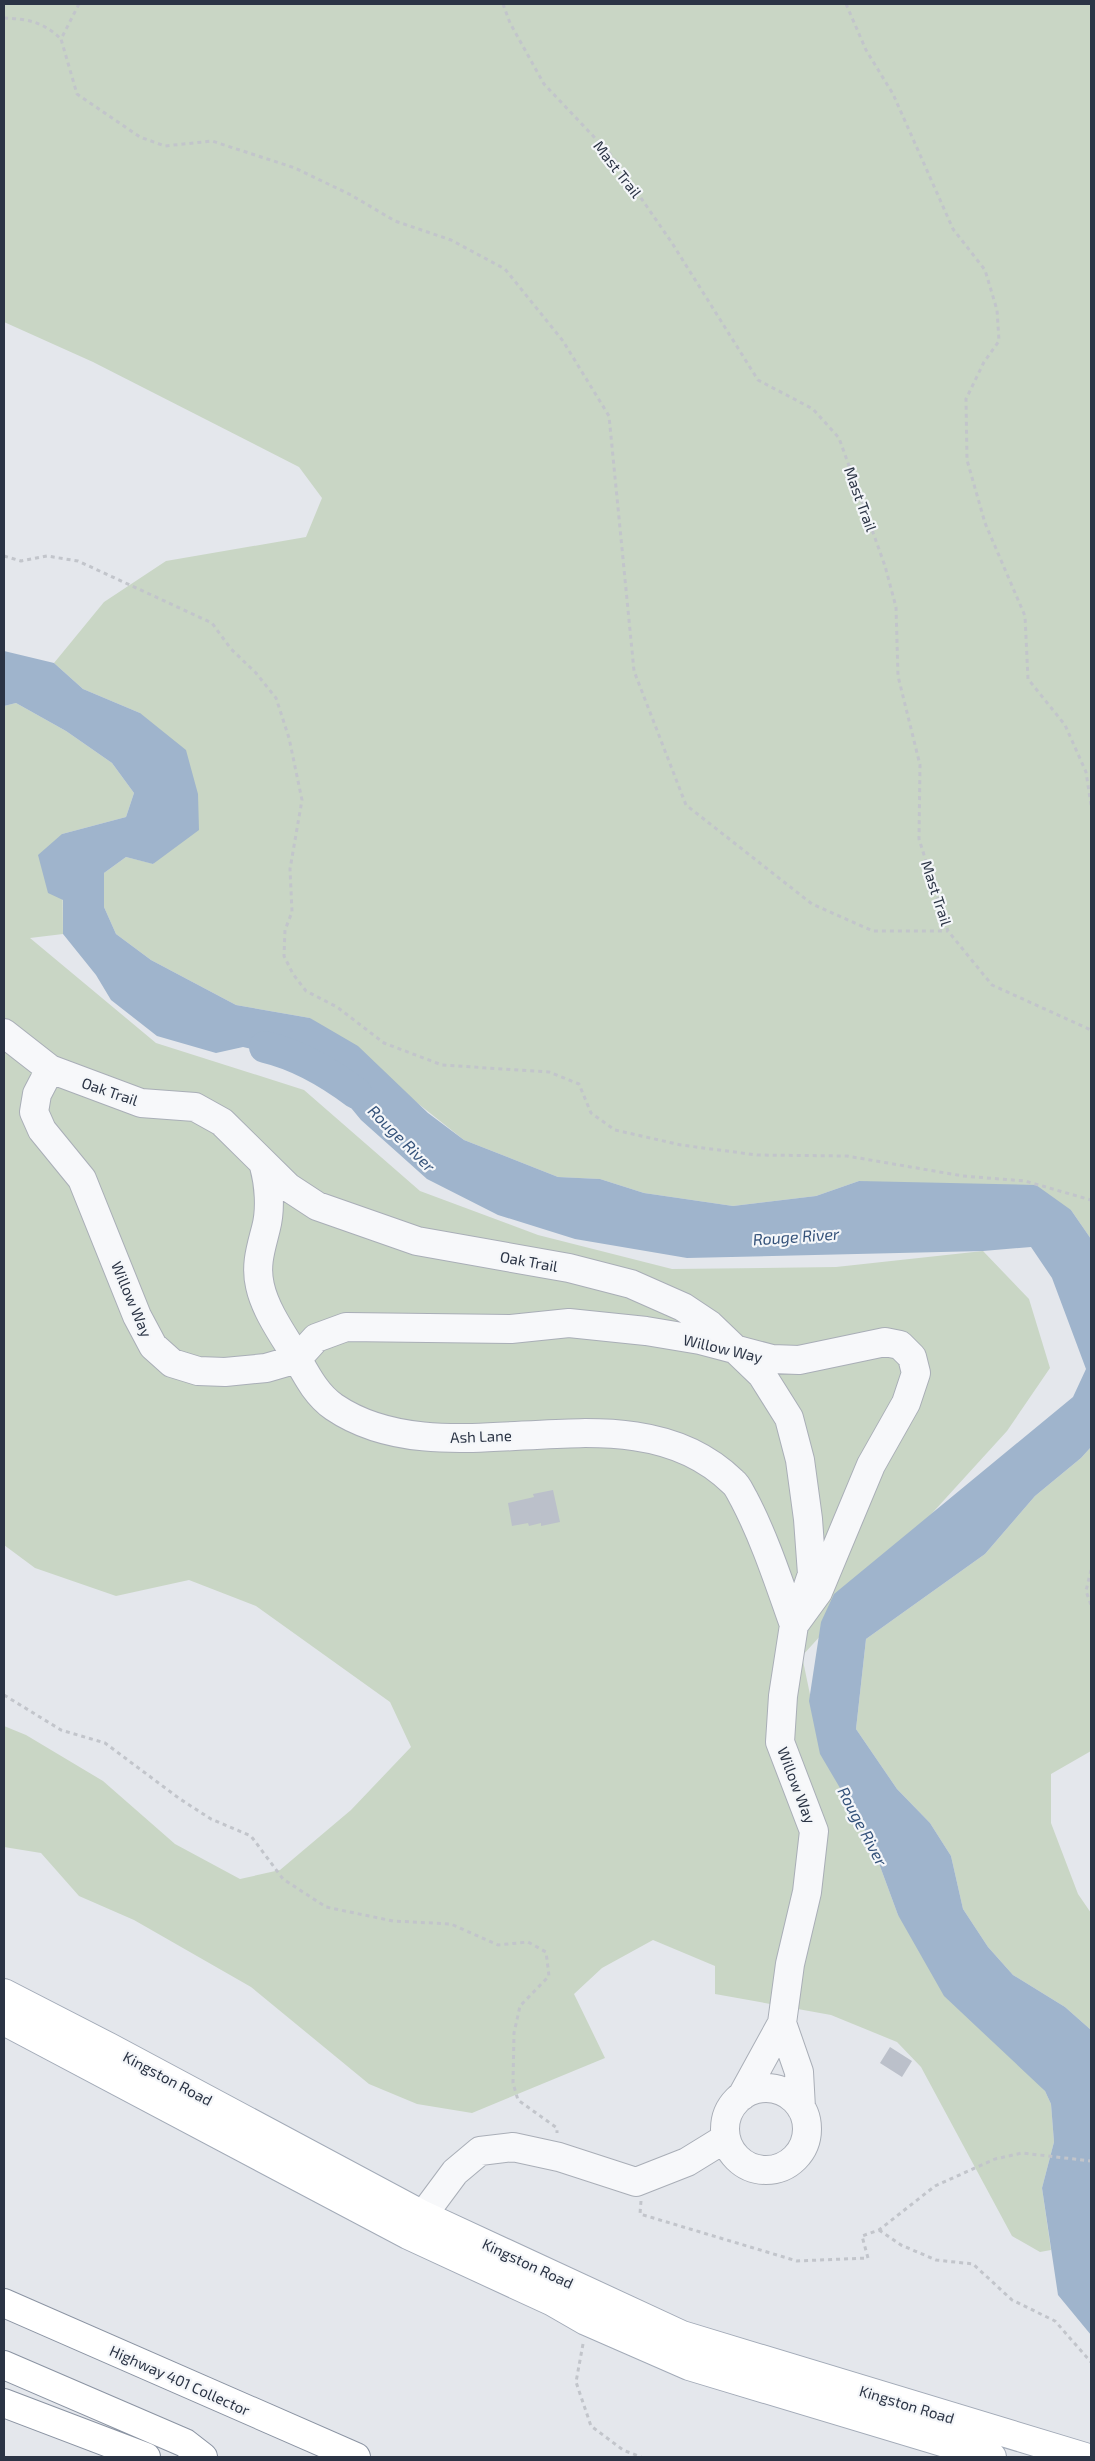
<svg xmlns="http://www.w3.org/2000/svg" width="1095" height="2461" font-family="'Exo 2',sans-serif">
<rect width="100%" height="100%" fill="#e4e7ec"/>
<path fill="#c9d6c5" d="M4,4H1091V1239L1071,1210L859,1181L816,1196L733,1206L644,1193L600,1179L558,1177L464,1140L310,1018L236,1005L151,960L116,934L104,907V873L126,857L154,864L140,713L83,689L54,663L104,602L166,561L306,537L322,498L299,467L93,362L4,322Z
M16,703L66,731L112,763L134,793L126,817L62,834L63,934L30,938L156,1043L304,1090L420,1191L538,1235L672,1269L836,1267L983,1251L1029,1299L1050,1368L1007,1431L802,1656L823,1757L870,1839L898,1915L1045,2091L1051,2104L1054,2142L1042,2188L1051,2250L1040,2252L1012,2236L921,2067L897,2042L831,2015L715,1994V1966L653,1940L602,1968L574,1994L605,2058L472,2113L417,2104L369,2084L251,1987L134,1920L79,1896L41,1853L4,1847V1726L26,1735L103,1781L175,1844L240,1879L280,1870L351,1810L411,1747L390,1702L256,1606L189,1580L116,1596L35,1568L4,1545V706Z
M1091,1447V1751L1051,1774V1823L1078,1894L1091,1913V2030L1065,2007L1013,1975L988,1947L963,1909L951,1856L930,1823L897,1789L856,1729L866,1639L985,1554L1035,1496L1081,1458Z"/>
<path fill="#9fb4cc" d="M4,651L54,663L83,689L140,713L186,750L198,794L199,830L153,864L126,857L104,873V907L116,934L151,960L236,1005L310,1018L358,1046L428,1113L464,1140L558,1177L600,1179L644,1193L733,1206L816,1196L859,1181L1036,1185L1071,1210L1091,1239V1447L1081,1458L1035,1496L985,1554L866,1639L856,1729L897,1789L930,1823L951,1856L963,1909L988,1947L1013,1975L1065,2007L1091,2030V2335L1058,2295L1042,2188L1054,2142L1051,2104L1045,2091L944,1996L898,1915L870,1839L820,1754L809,1701L821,1622L834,1594L1073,1397L1086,1369L1052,1278L1031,1247L983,1251L687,1258L575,1239L498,1215L427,1179L361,1120L315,1064L243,1047L216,1053L157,1036L111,1000L96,975L63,934V900L48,893L38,855L62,834L126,817L134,793L112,763L66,731L16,703L4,706Z"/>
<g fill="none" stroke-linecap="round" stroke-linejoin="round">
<path stroke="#9fb4cc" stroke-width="32" d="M265,1047C299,1055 328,1072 356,1093"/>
</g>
<path fill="#bbc0ca" d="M553,1490L560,1522L541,1526V1523L529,1526L528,1523L512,1526L508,1503L534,1497L533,1494Z
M890,2047L912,2061L902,2077L880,2063Z"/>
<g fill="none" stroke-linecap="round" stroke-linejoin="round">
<defs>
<path id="minor" d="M4,1033L50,1069L141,1103L195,1107L222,1122L288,1187L317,1206L417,1241L569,1268L631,1284L683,1307L710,1325L762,1375L789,1418L800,1460L808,1519L812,1574L805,1595
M50,1069L37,1094L34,1112L42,1130L82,1179L137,1316L153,1346L172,1363L198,1371L225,1372L266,1368L297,1359L316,1338L346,1327L511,1329L569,1323L646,1331L700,1340L772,1359L799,1360L885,1342L900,1345L912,1357L916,1373L906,1403L871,1465L818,1592L794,1625L783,1696L780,1742L814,1831L807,1892L790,1964L782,2023
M264,1166C269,1184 271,1209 266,1228C261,1248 255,1265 260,1286C265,1309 281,1332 294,1353C305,1372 315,1394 334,1407C449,1485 627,1378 733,1482C738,1486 741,1494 744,1499C765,1539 779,1583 794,1625
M725 2129a41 41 0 1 1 82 0a41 41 0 1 1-82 0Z
M742,2096L782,2023L799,2072L801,2108
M409,2234L455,2172L480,2151L513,2147L559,2157L636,2182L687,2162L726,2138"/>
<path id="major" d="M4,1993L109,2047L423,2215L682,2335L1085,2457
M4,2021L408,2235L553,2302L586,2321L689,2366L992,2457"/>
<path id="highway" d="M4,2303L356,2457
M4,2365L185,2443L203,2457
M4,2403L146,2457"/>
</defs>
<use href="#minor" stroke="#a9aeb7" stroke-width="30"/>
<use href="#major" stroke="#a3abb8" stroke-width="30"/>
<use href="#highway" stroke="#8b94a3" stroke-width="30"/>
<path stroke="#c2c5cb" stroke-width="3" stroke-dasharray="4 4" stroke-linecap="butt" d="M79,4L61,39L77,94L140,137L165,146L212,141L295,168L351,195L395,221L451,240L505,269L563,341L609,416L634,671L686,805L812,904L873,931H948
M503,4L510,23L544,84L612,156L672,243L758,380L813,409L839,438L885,566L896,607L898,676L920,765L919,839L948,931L992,985L1091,1030
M846,4L866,50L893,94L953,229L985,270L997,310L999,341L984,362L966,399L967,460L985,523L1025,616L1028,679L1065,725L1086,772L1091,805
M4,18C29,19 43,22 61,39
M4,556L21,561L47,556L78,561L212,623L231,649L256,673L276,698L289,738L302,800L290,869L292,912L285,930L284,956L293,974L306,991L337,1007L384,1043L442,1065L549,1072L579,1084L591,1113L615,1130L681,1145L757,1155L847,1156L963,1176L1025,1181L1091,1200
M1091,1570L1086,1591L1091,1605
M4,1695L61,1730L105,1743L180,1799L211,1819L251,1836L283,1879L326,1907L393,1921L451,1924L498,1945L528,1942L546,1952L549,1976L520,2006L514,2033L513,2083L518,2100L557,2128V2133
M641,2201L640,2214L797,2261L868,2258L862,2236L879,2230L935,2186L995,2159L1022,2153L1091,2161
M879,2230L901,2245L936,2260L973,2264L1012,2300L1055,2321L1091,2362
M583,2344L576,2382L591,2426L623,2450L641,2457"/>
<use href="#minor" stroke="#f7f8fa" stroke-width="28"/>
<use href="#major" stroke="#fff" stroke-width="28"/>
<use href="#highway" stroke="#fff" stroke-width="28"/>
</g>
<g text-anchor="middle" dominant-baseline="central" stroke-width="4.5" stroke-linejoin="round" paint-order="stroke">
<g font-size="15" fill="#2b3445" stroke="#f4f6f9">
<text transform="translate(618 169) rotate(52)">Mast Trail</text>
<text transform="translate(861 499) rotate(70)">Mast Trail</text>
<text transform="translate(937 893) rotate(72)">Mast Trail</text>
<text transform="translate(110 1091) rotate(19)">Oak Trail</text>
<text transform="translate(529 1261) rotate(10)">Oak Trail</text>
<text transform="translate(132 1299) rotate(67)">Willow Way</text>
<text transform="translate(723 1348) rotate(13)">Willow Way</text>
<text transform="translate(481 1436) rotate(-2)">Ash Lane</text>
<text transform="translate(797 1785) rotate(69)">Willow Way</text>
<text transform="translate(168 2078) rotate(28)">Kingston Road</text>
<text transform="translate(528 2263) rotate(25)">Kingston Road</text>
<text transform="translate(180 2380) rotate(24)">Highway 401 Collector</text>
<text transform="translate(907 2404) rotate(17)">Kingston Road</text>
</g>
<g font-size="16" font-style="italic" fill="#34527a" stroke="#f4f6f9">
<text transform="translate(402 1138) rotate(45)">Rouge River</text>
<text transform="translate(796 1236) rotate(-4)">Rouge River</text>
<text transform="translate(863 1826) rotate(62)">Rouge River</text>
</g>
</g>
<rect width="1095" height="2461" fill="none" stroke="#2b3445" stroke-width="10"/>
</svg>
